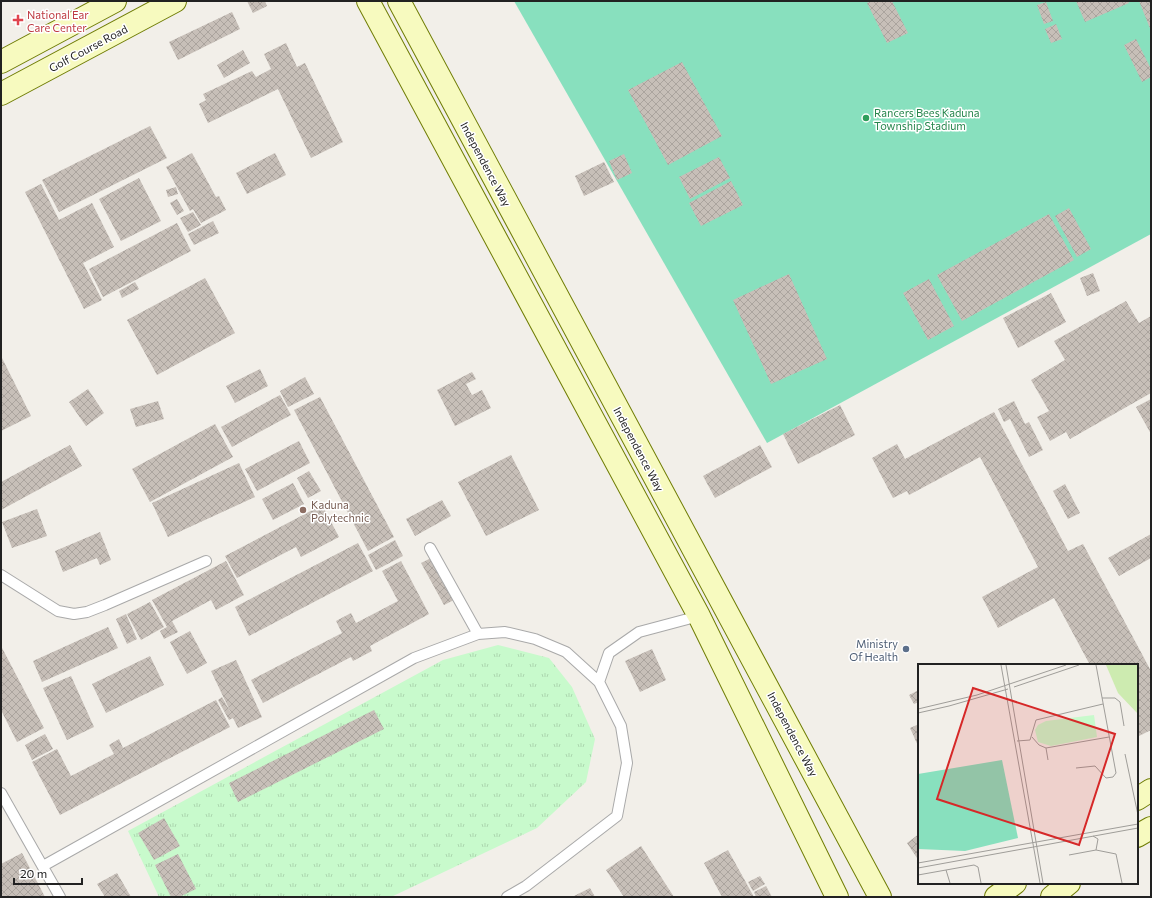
<svg xmlns="http://www.w3.org/2000/svg" width="1152" height="898" font-family="Commissioner,sans-serif">
<defs>
<pattern id="park-tufts" width="24" height="20" patternUnits="userSpaceOnUse"><rect width="24" height="20" fill="#c8facc"/><path d="M3 7l-1-3M5 7V3M7 7l1-3M15 17l-1-3M17 17v-4M19 17l1-3" fill="none" stroke="#acd6af"/></pattern>
<pattern id="building-cross-hatch" width="8" height="8" patternUnits="userSpaceOnUse"><rect width="8" height="8" fill="#c7bfb8"/><path d="M0 0l8 8M0 8l8-8" fill="none" stroke="#aba49e"/></pattern>
</defs>
<rect width="100%" height="100%" fill="#f2efe9"/>
<path fill="url(#park-tufts)" d="M498,645L549,658L572,687L595,739L586,782L537,828L391,897H159L128,831L443,660Z"/>
<path fill="#88e0be" d="M514,1H1151V234L767,443Z"/>
<path fill="url(#building-cross-hatch)" d="M247,1H265L267,6L253,13Z
M871,1H892L908,33L887,43L867,3Z
M1076,1H1128L1129,3L1085,22Z
M1139,1H1151V31Z
M1046,2L1053,21L1044,24L1037,5Z
M232,12L240,29L178,60L169,42Z
M1056,24L1062,39L1051,43L1045,29Z
M1136,39L1151,69V77L1142,82L1124,45Z
M286,43L297,67L305,63L343,142L311,158L278,89L208,123L199,104L206,100L203,94L252,71L256,77L271,69L264,54Z
M243,50L250,63L224,78L217,65Z
M682,62L722,136L668,165L628,90Z
M150,126L167,158L59,212L42,180Z
M192,153L216,197L219,196L226,210L201,223L193,209L190,211L166,167Z
M275,153L286,175L247,194L236,173Z
M624,154L632,173L617,180L609,161Z
M719,157L730,178L690,199L679,177Z
M604,162L614,182L584,196L575,176Z
M139,178L161,221L121,241L99,199Z
M731,181L743,205L701,226L689,203Z
M41,184L59,220L92,203L114,247L83,263L102,300L84,309L25,192Z
M176,187L178,194L168,197L166,190Z
M177,199L184,211L177,215L170,203Z
M1069,208L1091,249L1077,257L1055,216Z
M193,212L201,225L188,232L180,218Z
M1049,214L1074,260L962,321L937,275Z
M213,221L219,233L194,245L188,234Z
M177,223L191,251L103,297L89,269Z
M1093,273L1100,291L1087,296L1080,278Z
M789,274L827,359L771,384L733,300Z
M205,278L235,333L157,375L127,320Z
M929,279L954,326L928,340L903,293Z
M135,282L139,289L122,298L119,291Z
M1051,293L1066,322L1018,348L1003,318Z
M1126,301L1139,323L1151,316V393L1070,439L1066,432L1050,441L1037,417L1049,411L1031,380L1065,360L1054,341Z
M1,356L31,416L1,431Z
M260,369L268,386L235,403L226,386Z
M472,372L476,379L466,384L472,395L482,390L491,408L455,426L437,390Z
M305,377L314,394L288,407L280,391Z
M88,389L104,413L86,426L69,402Z
M280,395L291,415L232,447L221,427Z
M320,397L394,537L368,551L294,410Z
M1151,399V434L1136,407Z
M158,401L164,419L136,427L130,409Z
M1014,401L1025,424L1029,422L1043,450L1029,457L1010,419L1004,422L998,409Z
M840,405L855,435L798,464L783,434Z
M994,412L1068,551L1083,544L1151,671V730L1137,737V665H1090L1054,598L998,628L982,597L1038,567L980,457L909,495L907,491L893,498L872,458L897,444L905,459Z
M215,424L233,457L150,502L132,469Z
M299,441L310,463L257,491L245,469Z
M70,445L82,466L1,510V482Z
M760,445L772,467L715,498L703,476Z
M511,455L539,510L486,536L458,482Z
M239,463L255,497L168,537L152,503Z
M309,471L321,491L308,498L297,478Z
M293,483L304,504L273,520L262,499Z
M1065,484L1080,513L1068,519L1053,491Z
M442,500L451,516L415,536L406,519Z
M322,505L339,537L301,557L296,547L237,578L225,556Z
M37,509L47,536L12,548L2,522Z
M100,532L111,560L100,565L97,558L63,572L55,551Z
M1151,534V558L1119,576L1108,558Z
M395,540L403,556L376,570L368,555Z
M358,543L373,571L249,636L235,607Z
M431,558L454,600L444,605L421,563Z
M226,561L244,595L216,610L211,600L172,621L178,632L164,639L160,631L167,627L152,600Z
M401,561L429,614L370,646L372,651L353,661L351,657L263,703L251,680L342,633L336,621L351,613L356,623L398,601L382,571Z
M150,602L164,627L141,640L127,614Z
M126,614L137,639L127,644L116,619Z
M108,627L118,648L42,682L33,661Z
M190,631L207,663L187,674L170,642Z
M1,646L44,728L17,742L1,710Z
M652,649L666,680L640,692L625,661Z
M150,656L164,685L106,713L92,684Z
M236,660L262,717L238,728L233,718L229,720L218,700L222,697L231,713L211,671Z
M71,676L94,727L67,740L43,688Z
M919,690V702L914,704L909,695Z
M216,700L230,727L60,815L32,762L57,749L71,776L114,754L109,745L119,739L123,748Z
M374,710L384,729L238,802L229,783Z
M919,724V748L910,728Z
M45,734L53,749L32,760L25,745Z
M164,818L180,846L154,860L138,833Z
M919,834V861L907,843Z
M641,846L674,897H624L606,870Z
M728,850L754,897H722L704,863Z
M22,853L45,897H1V864Z
M178,854L196,889L179,897H171L155,865Z
M117,873L131,897H105L97,884Z
M760,876L765,884L753,891L748,882Z
M766,886L772,897H756L754,892Z
M590,888L595,897H572Z"/>
<g fill="none" stroke-linecap="round" stroke-linejoin="round">
<defs>
<path id="lane" d="M430,548L478,634
M1,575L58,611L74,614L87,612L105,605L206,561
M1,793L60,897
M43,866L414,658L478,634L505,632L535,639L566,652L599,682
M507,897L526,886L617,816L627,763L621,726L599,682L609,653L639,632L699,616"/>
<path id="secondary" d="M368,1L699,616L837,897
M399,1L880,897
M1,62L115,1
M1,94L175,1
M1137,799L1151,790
M1137,836L1151,828
M996,897L1015,883
M1052,897L1069,883"/>
</defs>
<use href="#lane" stroke="#a9a9a9" stroke-width="12"/>
<use href="#secondary" stroke="#707d05" stroke-width="24"/>
<use href="#lane" stroke="#fff" stroke-width="10"/>
<use href="#secondary" stroke="#f7fabf" stroke-width="22"/>
</g>
<path fill="#e0444e" stroke="#fff" stroke-width="1.5" d="M16 14h4v4h4v4h-4v4h-4v-4h-4v-4h4z"/>
<circle fill="#2e9e5b" stroke="#fff" stroke-width="1.5" cx="866" cy="118" r="4"/>
<circle fill="#8d6e63" stroke="#fff" stroke-width="1.5" cx="303" cy="510" r="4"/>
<circle fill="#5c6f8a" stroke="#fff" stroke-width="1.5" cx="906" cy="649" r="4"/>
<g text-anchor="middle" dominant-baseline="central" stroke-width="3" stroke-linejoin="round" paint-order="stroke">
<g font-size="11" fill="#be3a42" stroke="#fff" text-anchor="start">
<text x="27" y="14">National Ear<tspan x="27" dy="13">Care Center</tspan></text>
</g>
<g font-size="11" fill="#222" stroke="#fff">
<text transform="translate(88 48) rotate(-28)">Golf Course Road</text>
<text transform="translate(486 164) rotate(62)">Independence Way</text>
<text transform="translate(639 449) rotate(62)">Independence Way</text>
<text transform="translate(793 734) rotate(62)">Independence Way</text>
</g>
<g font-size="11" fill="#27864d" stroke="#fff" text-anchor="start">
<text x="874" y="112">Rancers Bees Kaduna<tspan x="874" dy="13">Township Stadium</tspan></text>
</g>
<g font-size="11" fill="#785e54" stroke="#fff" text-anchor="start">
<text x="311" y="504">Kaduna<tspan x="311" dy="13">Polytechnic</tspan></text>
</g>
<g font-size="11" fill="#4e5e75" stroke="#fff" text-anchor="end">
<text x="898" y="643">Ministry<tspan x="898" dy="13">Of Health</tspan></text>
</g>
</g>
<g transform="translate(918 664)">
<rect width="220" height="220" fill="#f2efe9"/>
<path d="M188,1H220V50L200,29Z" fill="#cdebb0"/>
<path d="M176,51L179,73L133,82L120,78L117,66L120,61L128,57Z" fill="#c8facc"/>
<path d="M84,96L100,174L47,187L0,185V110Z" fill="#88e0be"/>
<path fill="none" stroke="#9f9d99" stroke-width="1" d="M83,1L122,219M88,1L125,219M96,23L161,1M184,34H197L202,38L206,62M0,45L59,31L148,1M0,49L31,42L90,25M114,73L121,81L128,84L191,73M99,77L112,76L118,56L185,40M128,84L130,96M207,90L220,151M158,104L177,102L188,114L195,113L198,109L178,1M175,172L180,175L178,186L198,190L204,219M151,191L178,186M0,199L220,160M0,204L220,164M28,206L32,219M0,211L56,201L60,203L63,219"/>
<path fill="#d62828" fill-opacity="0.15" stroke="#d62828" stroke-width="2" d="M55,24L197,70L161,181L19,135Z"/>
<rect width="220" height="220" fill="none" stroke="#222" stroke-width="2"/>
</g>
<rect width="1152" height="898" fill="none" stroke="#222222" stroke-width="4"/>
<path d="M14 878v6h68v-6" fill="none" stroke="#222222" stroke-width="2"/>
<text x="20" y="878" font-size="12" fill="#222222" stroke="#ffffff" stroke-width="3" paint-order="stroke">20 m</text>
</svg>
